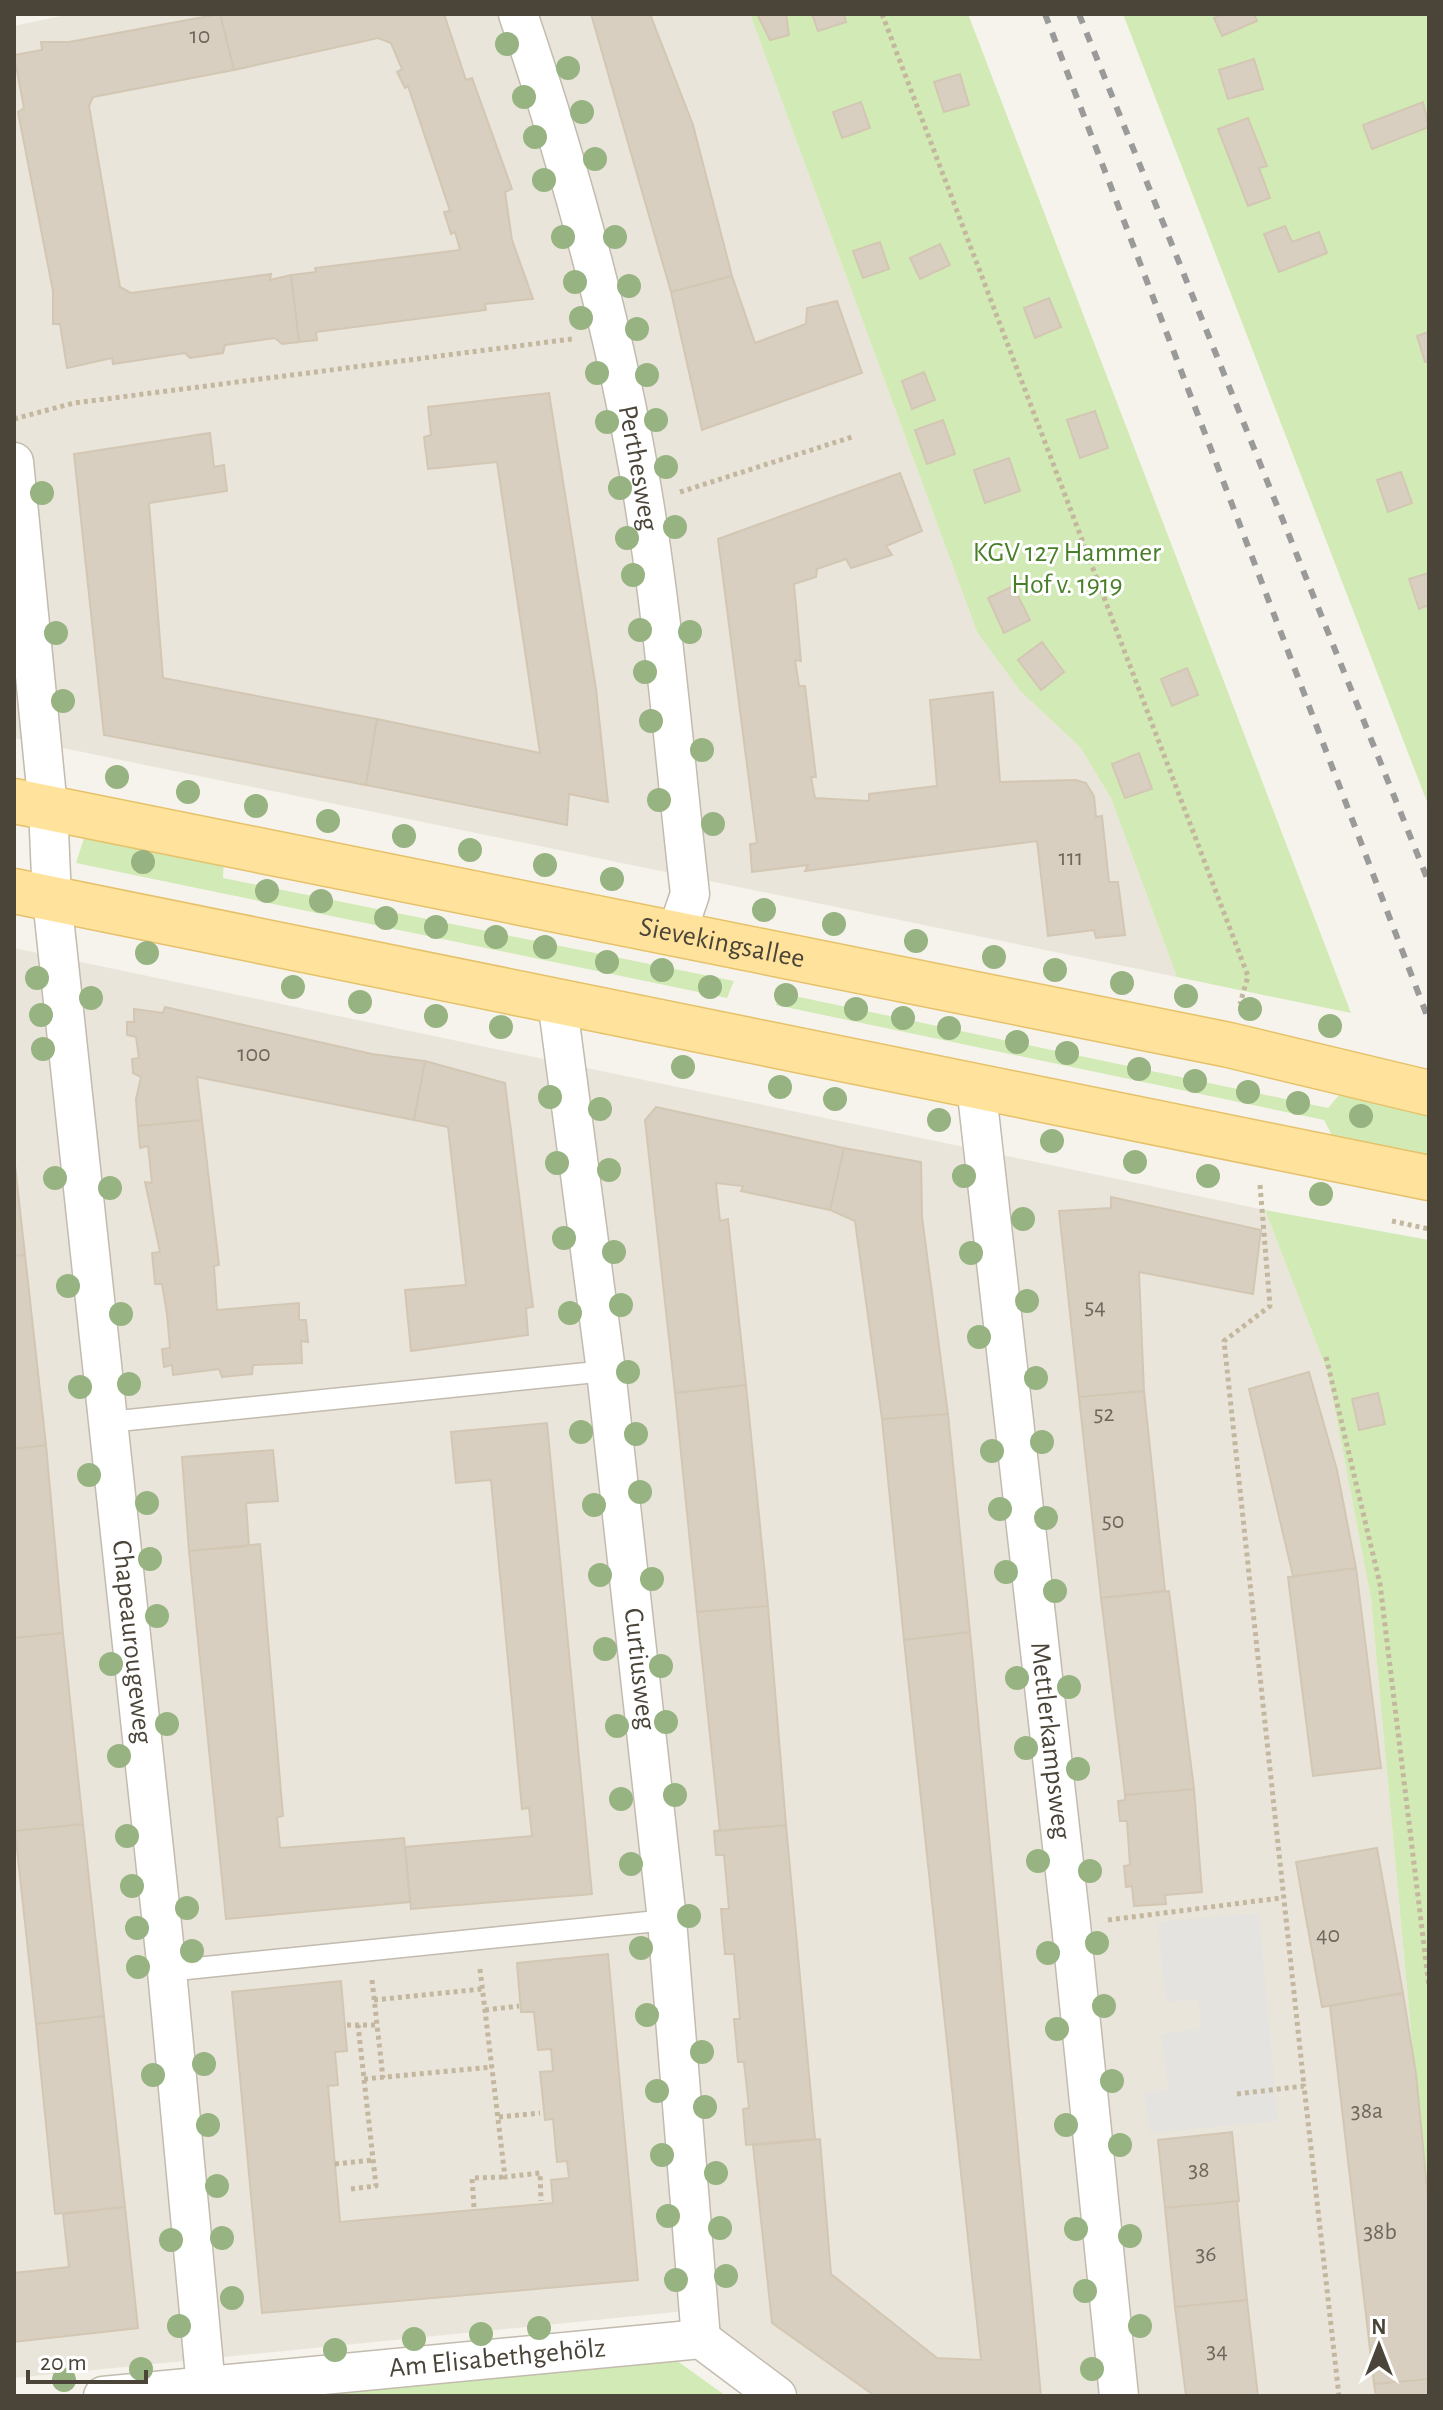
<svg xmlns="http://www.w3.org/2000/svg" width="1443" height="2410" font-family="'Alegreya Sans',sans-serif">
<rect width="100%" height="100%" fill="#f6f3ec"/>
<path fill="#eae5da" d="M70,14H750L977,632L1020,691L1080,747L1111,798L1177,977L14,738V26Z
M14,948L1265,1210L1328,1373L1371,1599L1429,2226V2396H802L686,2311L14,2378Z"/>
<path fill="#d2eab5" d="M750,14H968L1351,1013L1177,977L1111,798L1080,747L1020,691L977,632Z
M1123,14H1429V807Z
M85,835L224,858L223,878L734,981L727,998L76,863Z
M780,993L1328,1108L1340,1094L1429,1113V1158L1333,1137L1324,1120L776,1005Z
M1265,1210L1429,1240V2226L1371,1599L1328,1373Z
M669,2355L726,2396H292Z"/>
<path fill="#e5e3e0" d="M1259,1913L1278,2121L1150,2133L1144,2093L1168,2089L1161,2034L1201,2028L1198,2000L1166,2002L1157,1922Z"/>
<path fill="#d8cfc1" stroke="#d3c7b4" stroke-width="2" d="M220,14L234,70L93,97L89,106L120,287L131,293L271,274L270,280L291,275L299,342L282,344L275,338L225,345L223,353L190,358L185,353L113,364L112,358L67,368L60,324H53V291L18,112L24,108L14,55L42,50L41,42H69Z
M220,14H444L466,80L472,78L512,189L505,192L512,240L533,299L485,304L486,310L316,332L317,340L299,342L291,275L316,272L315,268L460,250L455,232L451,234L444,212L450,211L408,86L405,88L397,72L402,69L391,43L378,38L234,70Z
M591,14H650L693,125L732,276L671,292Z
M757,14H786L789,35L770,40Z
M812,14H844L846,22L818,31Z
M1223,14H1254L1257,21L1222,36L1214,18Z
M1254,59L1263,89L1228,99L1219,70Z
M960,74L969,105L944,112L934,82Z
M861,102L870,128L842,138L833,112Z
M1423,102L1429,127L1372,149L1363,125Z
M1248,118L1267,166L1259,168L1270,198L1248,206L1218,129Z
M1285,226L1292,242L1319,232L1327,253L1279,272L1264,234Z
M880,242L889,269L863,278L853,251Z
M940,244L950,265L920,279L910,258Z
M732,276L755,343L806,324L807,308L837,301L862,373L702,430L671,292Z
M1049,298L1061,327L1035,338L1024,308Z
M1429,332V361L1425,362L1417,336Z
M924,372L935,400L912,409L902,381Z
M549,393L596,689L608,802L569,794L567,825L366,785L377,719L540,753L497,462L428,469L424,437L431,435L428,407Z
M1095,411L1108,448L1080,458L1067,420Z
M943,420L955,454L927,464L915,430Z
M210,433L214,467L224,465L227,491L149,503L163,678L377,719L366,785L104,735L74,454Z
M1009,458L1020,491L985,503L974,470Z
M1401,472L1412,503L1388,512L1377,480Z
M900,473L922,531L886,546L892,555L851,568L846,559L817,569L816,577L794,584L801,661L795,660L799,686H805L816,777H811L815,798L869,801V794L937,786L930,700L993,692L1000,782L1076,780L1086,783L1094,796L1096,817L1102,816L1109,882H1118L1125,935L1096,938L1094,930L1048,936L1037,841L805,871L808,865L752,872L750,844L757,843L718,539Z
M1429,573V605L1419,609L1409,579Z
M1013,586L1030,620L1004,633L988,598Z
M1042,642L1064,672L1041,690L1018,660Z
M1187,668L1198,695L1172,706L1161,679Z
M1139,753L1152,789L1125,798L1112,764Z
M165,1007L372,1054L425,1061L414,1120L197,1077L202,1120L138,1126L136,1099L141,1077L133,1073L132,1059L139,1058L136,1037L127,1035V1022H134V1009L163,1013Z
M425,1061L505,1083L533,1307L526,1308L528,1335L411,1351L405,1290L466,1285L448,1127L414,1120Z
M656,1107L844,1148L830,1210L741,1191L743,1186L716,1183L720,1221L728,1219L746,1385L675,1393L645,1120Z
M202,1120L219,1265L214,1266L217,1310L299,1303V1320H306L308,1342L301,1341L302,1363L253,1365L252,1374L222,1377L219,1369L173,1375L172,1365L164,1367L162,1349L170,1348L167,1314L162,1284H155L152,1253L160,1252L145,1182L152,1183L148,1146L140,1148L138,1126Z
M844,1148L921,1162L922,1217L948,1414L882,1419L855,1221L830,1210Z
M14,1156L25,1255L14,1256Z
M1111,1197L1261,1230L1253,1294L1139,1272L1144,1391L1079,1397L1059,1211L1111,1208Z
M25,1255L46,1445L14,1449V1256Z
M1309,1372L1337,1470L1356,1568L1293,1576L1249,1389Z
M746,1385L768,1606L697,1612L675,1393Z
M1144,1391L1165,1591L1101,1598L1079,1397Z
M1378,1393L1385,1424L1359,1430L1352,1399Z
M948,1414L970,1632L904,1640L882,1419Z
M547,1423L592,1894L411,1909L405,1847L532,1836L529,1808L522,1809L491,1480L456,1483L451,1432Z
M46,1445L63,1633L14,1638V1449Z
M273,1450L278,1501L246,1503L249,1546L189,1551L182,1457Z
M260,1544L283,1816L277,1817L280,1848L404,1838L410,1902L226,1919L189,1551Z
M1356,1568L1381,1768L1313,1776L1288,1577Z
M1169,1591L1194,1789L1125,1795L1101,1598Z
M768,1606L786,1825L720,1831L697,1612Z
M970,1632L1041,2396H875L772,2323L753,2145L820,2139L831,2274L937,2358L981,2360L904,1640Z
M63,1633L83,1824L14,1831V1638Z
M1194,1789L1202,1892L1165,1895L1166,1904L1134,1906L1132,1886L1126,1887L1124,1866L1130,1865L1127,1821H1120L1118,1801L1125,1800V1795Z
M83,1824L104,2016L36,2024L15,1831Z
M786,1825L815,2139L746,2145L743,2109L749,2108L744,2062H738L734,2019H740L734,1954H725L721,1909H729L724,1855H716L714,1831Z
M1377,1848L1403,1993L1322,2007L1296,1862Z
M608,1954L638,2280L262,2313L232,1992L341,1981L347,2051L335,2052L338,2085L328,2086L340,2222L542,2204L553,2203L551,2180L569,2178L567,2161L557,2162L553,2119L545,2120L540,2072L553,2071L551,2049L538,2050L534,2012H521L517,1963Z
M1403,1993L1416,2074L1429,2209V2379L1374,2384L1330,2006Z
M104,2016L125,2207L55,2214L36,2024Z
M1232,2132L1239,2201L1165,2208L1158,2140Z
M1237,2201L1247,2300L1175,2307L1165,2208Z
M125,2207L138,2328L14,2342V2273L69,2267L63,2214Z
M1247,2300L1258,2396H1186L1175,2307Z
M1429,2379V2396H1376L1374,2384Z"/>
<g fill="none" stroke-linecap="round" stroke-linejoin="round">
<defs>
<path id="lane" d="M109,1422L606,1371
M167,1971L667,1920"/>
<g id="street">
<path id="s1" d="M518,14C572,173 617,336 644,502C665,631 675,764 690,894L677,932"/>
<path id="s2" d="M14,462L48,808L52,899L167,1971L206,2387"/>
<path id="s3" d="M557,1000L606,1371L667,1920L701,2339"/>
<path id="s4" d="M976,1085L1071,1925L1119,2396"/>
<path id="s5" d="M103,2396L701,2339L777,2396"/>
</g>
<g id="primary">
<path id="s6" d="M14,801L1229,1045L1429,1093"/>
<path d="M14,891L1429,1178"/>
</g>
</defs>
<use href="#lane" stroke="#c2bbae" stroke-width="23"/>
<use href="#street" stroke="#c2bbae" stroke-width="41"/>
<use href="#primary" stroke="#e6c16a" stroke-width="47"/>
<path stroke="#c4b79f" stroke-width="5" stroke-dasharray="4 4" stroke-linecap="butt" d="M882,14L1248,976L1240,1004
M14,419L74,403L572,339
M680,492L855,436
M1260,1185L1270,1306L1224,1341L1304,2086
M1392,1221L1429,1229
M1326,1357L1380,1584L1429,1987
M1108,1920L1281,1898
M480,1969L505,2177L540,2173L541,2201
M372,1980L383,2078
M374,2000L482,1989
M485,2010L519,2006
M347,2025H376
M364,2079L492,2067
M1237,2094L1304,2086L1339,2396
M499,2117L540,2113
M335,2164L373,2160
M351,2189L376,2186L358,2025
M474,2207L472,2178L505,2177"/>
<use href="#lane" stroke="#fff" stroke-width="20"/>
<use href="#street" stroke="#fff" stroke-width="38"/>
<use href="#primary" stroke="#ffe39c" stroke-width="44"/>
<path stroke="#9a9a9a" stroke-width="6" stroke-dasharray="10 10" stroke-linecap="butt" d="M1045,14L1429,1021
M1079,14L1429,883"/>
</g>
<g fill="#97b381">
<circle cx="507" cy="44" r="12"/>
<circle cx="568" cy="68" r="12"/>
<circle cx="524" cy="97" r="12"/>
<circle cx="582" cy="112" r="12"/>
<circle cx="535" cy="137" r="12"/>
<circle cx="595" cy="159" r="12"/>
<circle cx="544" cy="180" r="12"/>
<circle cx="563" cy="237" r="12"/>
<circle cx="615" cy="237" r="12"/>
<circle cx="575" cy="282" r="12"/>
<circle cx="629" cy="286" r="12"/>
<circle cx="581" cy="318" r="12"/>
<circle cx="637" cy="329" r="12"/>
<circle cx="597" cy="373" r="12"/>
<circle cx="647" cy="375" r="12"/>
<circle cx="656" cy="420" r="12"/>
<circle cx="607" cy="422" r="12"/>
<circle cx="666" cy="467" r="12"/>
<circle cx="620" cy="488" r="12"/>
<circle cx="42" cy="493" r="12"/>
<circle cx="675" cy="527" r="12"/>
<circle cx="627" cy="538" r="12"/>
<circle cx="633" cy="575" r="12"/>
<circle cx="640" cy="630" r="12"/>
<circle cx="690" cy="632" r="12"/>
<circle cx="56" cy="633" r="12"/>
<circle cx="645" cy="672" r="12"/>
<circle cx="63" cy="701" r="12"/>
<circle cx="651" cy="721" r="12"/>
<circle cx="702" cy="750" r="12"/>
<circle cx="117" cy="777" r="12"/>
<circle cx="188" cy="792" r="12"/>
<circle cx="659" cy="800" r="12"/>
<circle cx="256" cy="806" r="12"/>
<circle cx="328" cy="821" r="12"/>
<circle cx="713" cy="824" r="12"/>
<circle cx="404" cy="836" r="12"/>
<circle cx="470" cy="850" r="12"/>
<circle cx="143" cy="862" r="12"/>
<circle cx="545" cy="865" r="12"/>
<circle cx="612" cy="879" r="12"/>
<circle cx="267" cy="891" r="12"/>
<circle cx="321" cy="901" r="12"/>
<circle cx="764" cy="910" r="12"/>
<circle cx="386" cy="918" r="12"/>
<circle cx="834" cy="924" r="12"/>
<circle cx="436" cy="927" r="12"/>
<circle cx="496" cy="937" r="12"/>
<circle cx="916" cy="941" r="12"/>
<circle cx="545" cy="947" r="12"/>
<circle cx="147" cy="953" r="12"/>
<circle cx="994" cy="957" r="12"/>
<circle cx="607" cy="962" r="12"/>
<circle cx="662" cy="970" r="12"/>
<circle cx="1055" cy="970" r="12"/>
<circle cx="37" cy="978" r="12"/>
<circle cx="1122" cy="983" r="12"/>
<circle cx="293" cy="987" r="12"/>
<circle cx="710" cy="987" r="12"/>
<circle cx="786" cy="995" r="12"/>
<circle cx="1186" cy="996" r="12"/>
<circle cx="91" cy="998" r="12"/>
<circle cx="360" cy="1002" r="12"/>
<circle cx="856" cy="1009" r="12"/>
<circle cx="1250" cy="1009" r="12"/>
<circle cx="41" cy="1015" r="12"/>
<circle cx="436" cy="1016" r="12"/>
<circle cx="903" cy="1018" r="12"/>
<circle cx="1330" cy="1026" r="12"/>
<circle cx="501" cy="1027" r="12"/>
<circle cx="949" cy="1028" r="12"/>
<circle cx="1017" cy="1042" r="12"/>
<circle cx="43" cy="1049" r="12"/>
<circle cx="1067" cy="1053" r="12"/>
<circle cx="683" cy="1067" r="12"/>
<circle cx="1139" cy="1069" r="12"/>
<circle cx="1195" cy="1081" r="12"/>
<circle cx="780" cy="1087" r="12"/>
<circle cx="1248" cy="1092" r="12"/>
<circle cx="550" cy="1097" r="12"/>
<circle cx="835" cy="1099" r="12"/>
<circle cx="1298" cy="1103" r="12"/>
<circle cx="600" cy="1109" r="12"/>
<circle cx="1361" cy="1116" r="12"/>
<circle cx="939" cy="1120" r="12"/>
<circle cx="1052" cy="1141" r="12"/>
<circle cx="1135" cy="1162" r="12"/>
<circle cx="557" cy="1163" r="12"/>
<circle cx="609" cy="1170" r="12"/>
<circle cx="964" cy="1176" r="12"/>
<circle cx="1208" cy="1176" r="12"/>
<circle cx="55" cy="1178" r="12"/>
<circle cx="110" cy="1188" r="12"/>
<circle cx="1321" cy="1194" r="12"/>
<circle cx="1023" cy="1219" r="12"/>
<circle cx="564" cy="1238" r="12"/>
<circle cx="614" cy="1252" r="12"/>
<circle cx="971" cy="1253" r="12"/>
<circle cx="68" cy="1286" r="12"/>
<circle cx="1027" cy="1301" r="12"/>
<circle cx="621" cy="1305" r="12"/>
<circle cx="570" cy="1313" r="12"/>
<circle cx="121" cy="1314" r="12"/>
<circle cx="979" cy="1337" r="12"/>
<circle cx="628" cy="1372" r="12"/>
<circle cx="1036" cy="1378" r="12"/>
<circle cx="129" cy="1384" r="12"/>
<circle cx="80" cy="1387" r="12"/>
<circle cx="581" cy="1432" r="12"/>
<circle cx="636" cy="1434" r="12"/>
<circle cx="1042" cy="1442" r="12"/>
<circle cx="992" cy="1451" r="12"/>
<circle cx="89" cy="1475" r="12"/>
<circle cx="640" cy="1492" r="12"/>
<circle cx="147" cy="1503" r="12"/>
<circle cx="594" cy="1505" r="12"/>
<circle cx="1000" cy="1509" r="12"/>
<circle cx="1046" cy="1518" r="12"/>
<circle cx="150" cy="1559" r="12"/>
<circle cx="1006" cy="1572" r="12"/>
<circle cx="600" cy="1575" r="12"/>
<circle cx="652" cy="1579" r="12"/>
<circle cx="1055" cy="1591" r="12"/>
<circle cx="157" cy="1616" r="12"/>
<circle cx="605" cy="1649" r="12"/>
<circle cx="111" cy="1664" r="12"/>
<circle cx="661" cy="1666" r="12"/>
<circle cx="1017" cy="1678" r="12"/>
<circle cx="1069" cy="1687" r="12"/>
<circle cx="666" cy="1722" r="12"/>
<circle cx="167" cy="1724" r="12"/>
<circle cx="617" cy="1726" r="12"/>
<circle cx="1026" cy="1748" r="12"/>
<circle cx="119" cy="1756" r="12"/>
<circle cx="1078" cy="1769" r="12"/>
<circle cx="675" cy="1795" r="12"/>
<circle cx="621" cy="1799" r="12"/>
<circle cx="127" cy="1836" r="12"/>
<circle cx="1038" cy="1861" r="12"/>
<circle cx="631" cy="1864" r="12"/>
<circle cx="1090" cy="1871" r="12"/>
<circle cx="132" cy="1886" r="12"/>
<circle cx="187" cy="1908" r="12"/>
<circle cx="689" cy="1916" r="12"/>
<circle cx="137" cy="1928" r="12"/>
<circle cx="1097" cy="1943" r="12"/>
<circle cx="641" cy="1948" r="12"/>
<circle cx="192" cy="1951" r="12"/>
<circle cx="1048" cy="1953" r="12"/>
<circle cx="138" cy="1967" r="12"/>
<circle cx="1104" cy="2006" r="12"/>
<circle cx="647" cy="2015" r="12"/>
<circle cx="1057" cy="2029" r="12"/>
<circle cx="702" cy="2052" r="12"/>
<circle cx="204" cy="2064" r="12"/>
<circle cx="153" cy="2075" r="12"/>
<circle cx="1112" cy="2081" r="12"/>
<circle cx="657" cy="2091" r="12"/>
<circle cx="705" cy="2107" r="12"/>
<circle cx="208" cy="2125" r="12"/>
<circle cx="1066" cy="2125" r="12"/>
<circle cx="1120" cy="2145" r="12"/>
<circle cx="662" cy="2155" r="12"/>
<circle cx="716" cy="2173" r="12"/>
<circle cx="217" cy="2186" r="12"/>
<circle cx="668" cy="2216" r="12"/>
<circle cx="720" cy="2228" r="12"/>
<circle cx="1076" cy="2229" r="12"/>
<circle cx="1130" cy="2236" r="12"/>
<circle cx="222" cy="2238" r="12"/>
<circle cx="171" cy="2240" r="12"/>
<circle cx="726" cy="2276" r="12"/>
<circle cx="676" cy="2280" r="12"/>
<circle cx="1085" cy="2291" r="12"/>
<circle cx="232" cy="2298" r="12"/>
<circle cx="179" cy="2326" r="12"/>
<circle cx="1140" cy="2326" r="12"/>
<circle cx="539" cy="2328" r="12"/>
<circle cx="481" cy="2334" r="12"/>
<circle cx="414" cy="2339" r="12"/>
<circle cx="335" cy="2350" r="12"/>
<circle cx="141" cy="2369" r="12"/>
<circle cx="1092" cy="2369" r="12"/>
<circle cx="64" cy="2380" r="12"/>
</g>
<g text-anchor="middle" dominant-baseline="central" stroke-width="6" stroke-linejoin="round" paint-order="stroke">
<g font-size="24" fill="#6e675b">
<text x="200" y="36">10</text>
<text x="1071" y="858">111</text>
<text x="254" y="1054">100</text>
<text x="1095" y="1307">54</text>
<text x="1104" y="1414">52</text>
<text x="1113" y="1521">50</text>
<text x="1328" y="1935">40</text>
<text x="1367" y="2111">38a</text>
<text x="1199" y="2170">38</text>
<text x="1380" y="2232">38b</text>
<text x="1206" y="2254">36</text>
<text x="1217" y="2351">34</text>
</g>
<g font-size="28" fill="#4b4439" stroke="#fff">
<text stroke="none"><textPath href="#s1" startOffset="470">Perthesweg</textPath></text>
<text stroke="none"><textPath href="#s6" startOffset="722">Sievekingsallee</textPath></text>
<text stroke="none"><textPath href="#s2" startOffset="1186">Chapeaurougeweg</textPath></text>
<text stroke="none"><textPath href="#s3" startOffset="674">Curtiusweg</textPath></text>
<text stroke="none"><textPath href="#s4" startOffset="660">Mettlerkampsweg</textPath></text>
<text stroke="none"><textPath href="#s5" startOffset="396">Am Elisabethgehölz</textPath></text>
</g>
<g font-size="28" fill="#4a7f2a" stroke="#fff">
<text x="1067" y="553">KGV 127 Hammer<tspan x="1067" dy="32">Hof v. 1919</tspan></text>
</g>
</g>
<rect width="1443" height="2410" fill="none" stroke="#4b4439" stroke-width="32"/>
<g transform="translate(1379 2346)" stroke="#ffffff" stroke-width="6" paint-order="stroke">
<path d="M0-6L14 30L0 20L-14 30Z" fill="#4b4439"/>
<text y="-12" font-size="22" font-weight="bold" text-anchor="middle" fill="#4b4439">N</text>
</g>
<path d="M28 2370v12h118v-12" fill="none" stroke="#4b4439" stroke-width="4"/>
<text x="40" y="2370" font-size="24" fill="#4b4439" stroke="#ffffff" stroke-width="6" paint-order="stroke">20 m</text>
</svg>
